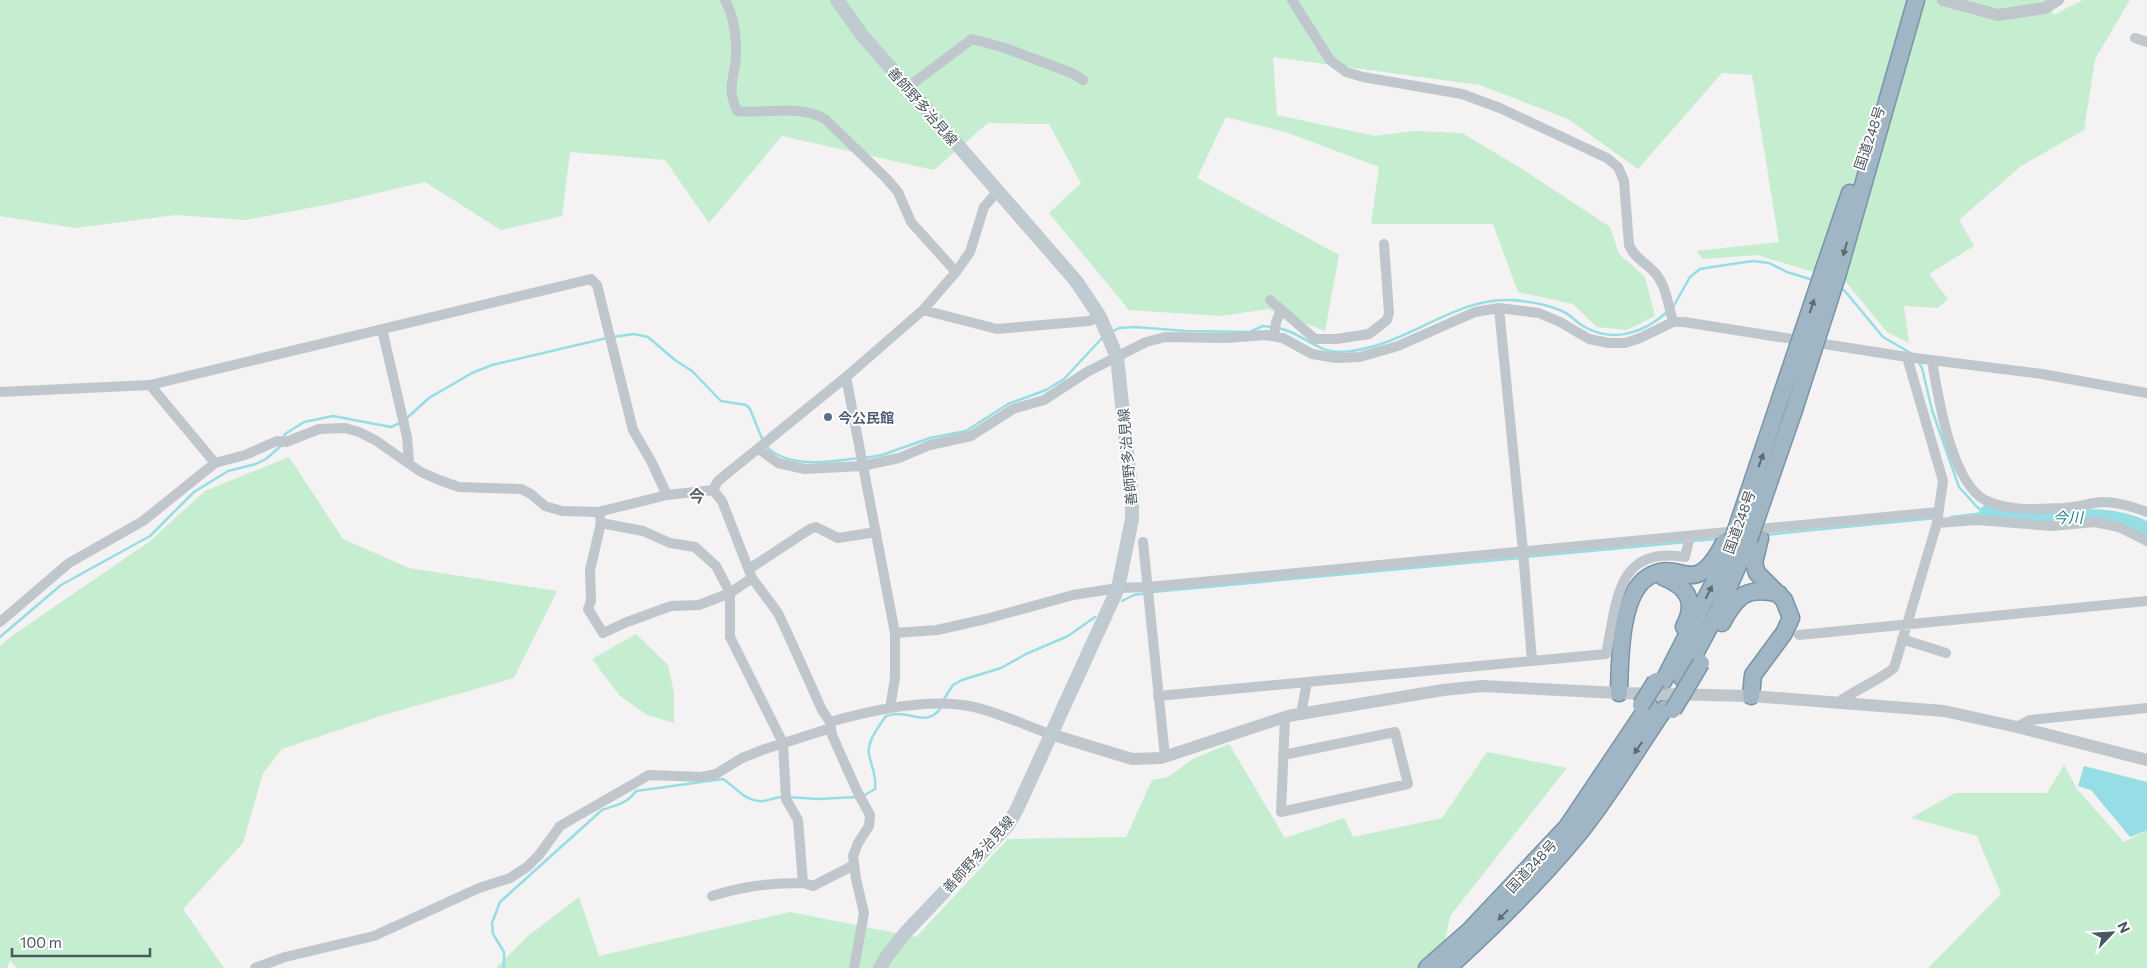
<svg xmlns="http://www.w3.org/2000/svg" width="2147" height="968" font-family="Commissioner,'Noto Sans JP',sans-serif">
<rect width="100%" height="100%" fill="#f4f2f2"/>
<path fill="#c5edd0" d="M0,0H2048L2053,15L2083,0H2130L2095,59L2084,130L2021,166L1959,220L1974,246L1929,274L1948,299L1938,308L1904,306L1909,343L1887,332L1846,282L1757,255L1702,259L1697,251L1779,242L1752,75L1722,73L1638,169L1568,119L1480,85L1273,57L1277,115L1375,136L1414,131L1462,133L1519,167L1610,227L1619,254L1645,277L1655,316L1627,330L1597,327L1573,304L1518,292L1493,224H1371L1379,167L1288,133L1226,117L1197,178L1339,255L1325,331L1268,309L1221,316L1129,310L1049,213L1081,183L1049,124L988,123L934,170L782,136L709,223L665,160L570,152L562,216L501,230L425,182L330,204L246,220L176,215L75,228L0,216Z
M289,457L343,539L409,568L557,591L514,678L387,714L282,749L263,773L243,843L183,909L224,968H17L10,960L7,968H0V646L13,635L149,542L205,491Z
M636,634L668,665L674,693V723L647,715L619,695L592,659Z
M1229,744L1285,838L1344,818L1353,837L1442,818L1487,752L1567,768L1450,916L1440,968H496L528,936L579,897L599,956L790,912L916,937L1008,839L1126,837L1152,780L1168,777L1193,759Z
M2064,765L2077,789L2124,842L2147,830V968H1928L2001,894L1977,836L1911,818L1955,793H2047Z"/>
<path fill="#95dee6" d="M2084,766L2147,782V830L2130,837L2091,790L2078,786Z"/>
<g fill="none" stroke-linecap="round" stroke-linejoin="round">
<path stroke="#95dee6" stroke-width="2.5" d="M1840,289L1844,290L1883,337L1914,355
M1673,307L1690,277L1700,269L1712,267L1753,261L1769,263L1787,272L1813,280
M1277,328C1300,331 1315,352 1340,352C1402,350 1453,297 1510,300C1527,301 1546,304 1562,311C1570,314 1576,322 1583,326C1612,343 1643,334 1667,312
M1112,332L1119,328L1135,327L1186,331L1250,332L1263,326L1271,327
M613,337L634,334L648,337L675,360L692,371L721,401L746,405L750,409L763,441
M1918,361L1922,368L1932,410L1959,487L1978,508L1987,513
M407,418L429,398L472,373L492,365L607,338
M283,439L285,434L304,422L333,416L391,427L400,423
M766,446C788,469 830,462 859,458
M864,458L882,455L930,438L966,431L1008,404L1046,390L1064,379L1103,337
M1951,517L1985,513
M1764,535L1936,518
M1692,541L1719,539
M1525,557L1687,542
M1152,592L1520,558
M1122,601L1134,595L1147,593
M0,637L61,585L150,536L194,492L228,471L256,464L266,459L282,445
M944,699L953,685L962,680L1001,668L1026,654L1068,636L1095,617
M863,796L875,789C877,776 871,766 869,754C867,741 879,726 886,716C890,715 895,714 898,714C914,714 928,725 940,709
M788,797L818,799L857,797
M504,968V952L493,934L492,923L500,902L602,810C616,805 627,804 636,791L723,779C736,787 746,803 763,801C770,800 776,797 783,797"/>
<path stroke="#95dee6" stroke-width="16" d="M1987,513C1996,515 2005,517 2013,518C2057,521 2107,508 2147,530"/>
<defs>
<path id="trunk" d="M1824,269L1850,193
M1838,273L1916,0
M1663,577C1688,587 1697,602 1684,627
M1722,623C1737,595 1747,586 1779,594
M1682,678L1720,607L1749,540
M1663,682L1728,555
M1619,693C1620,663 1619,595 1648,577C1682,556 1693,604 1725,541
M1751,696L1753,675L1784,633L1791,618L1784,600L1757,573L1754,563L1760,538
M1427,968L1470,930L1567,827L1649,705
M1448,968C1493,927 1537,884 1576,837C1609,797 1636,750 1665,708"/>
</defs>
<use href="#trunk" stroke="#7994a8" stroke-width="19"/>
<path stroke="#bfc7cd" stroke-width="10" d="M725,0C735,19 738,44 735,65C732,86 728,89 737,111C766,114 799,104 825,119L886,178L898,192L911,222L956,272
M1292,0L1330,60L1346,72L1363,77L1462,94L1500,108L1607,158L1618,167L1624,181L1629,245C1635,259 1647,263 1656,274C1666,286 1669,308 1673,322
M2135,38L2147,42
M908,87L972,39L1005,48L1074,74L1083,80
M1270,300L1315,339H1336L1369,334L1387,320L1389,313L1384,244
M1499,308L1523,551L1532,661
M923,310L997,329L1089,321L1100,317
M382,329L407,437L409,463
M1274,336L1276,322L1281,310
M1932,361C1938,396 1951,482 1985,500C2009,512 2039,509 2064,508C2077,507 2090,503 2102,502C2117,502 2134,507 2147,512
M846,377L895,633V678L890,708
M150,385L215,463
M0,392L150,385L591,279L597,285L633,430L651,461L667,495
M759,449L778,463L805,469L862,466L899,458L930,445L971,436L1013,409L1044,400L1087,372L1146,342L1165,337L1226,338L1266,335L1283,338L1312,354L1336,358L1360,357L1398,346L1475,312L1499,308L1539,313L1560,322L1589,339L1609,343H1625L1640,338L1673,322H1684L1907,357L2042,374L2147,393
M713,490L722,501L752,578L778,613L791,641L822,710L830,722L832,735L858,793L870,815L869,826L858,843L853,856L856,879L864,913L854,968
M713,490L718,481L846,377L923,310L956,272L970,252L984,207L997,192
M600,517L601,523L590,570L591,601L588,609L603,633L627,622L671,606L699,605L730,593L752,578
M601,523L643,531L670,543L695,547L716,566L730,593V637L783,743L786,799L798,820L803,883L813,886L854,865
M1937,523L1977,520L2052,526L2095,522L2119,527L2147,541
M1143,542L1165,757
M749,569L810,529L816,527L838,538L876,532
M0,622L69,563L143,521L215,463L245,455L277,441L286,442L319,429L345,428L359,432L375,440L421,472L439,480L459,487L521,489L531,494L545,506L562,511L598,512L667,495L713,490
M895,633L937,630L986,619L1073,595L1118,588L1148,587L1938,512
M1799,635L2147,601
M1902,639L1946,653
M1158,696L1606,654C1617,604 1615,545 1685,557L1690,536
M1837,703C1855,690 1876,682 1894,668L1937,523L1943,481L1907,357
M1301,714L1307,682
M830,722C872,710 930,697 974,707C999,713 1025,725 1050,734
M2017,727L2030,720L2147,708
M1283,755L1395,732L1408,784L1281,812L1285,717
M712,896C744,886 770,883 803,883
M255,968L285,957L374,936L479,888L510,878L527,867L539,855L560,826L649,775L701,777L716,774L742,758L765,749L831,728"/>
<path stroke="#bfc7cd" stroke-width="12" d="M1943,0L1998,15L2045,8L2058,0
M1050,734L1132,759L1161,758L1288,716L1443,690L1482,686L1619,693L1751,696L1944,711L2017,727L2147,760"/>
<path stroke="#bfcad1" stroke-width="14" d="M837,0L862,35L1076,281L1100,317L1117,357L1132,498V519L1118,588L1017,809L1008,825L906,932L887,956L880,968"/>
<use href="#trunk" stroke="#a1b6c5" stroke-width="16"/>
<defs>
<path id="trunk-bridge" d="M1733,539L1824,269
M1749,540L1793,413L1838,273
M1641,705L1656,681
M1673,710L1701,663"/>
</defs>
<use href="#trunk-bridge" stroke="#7994a8" stroke-width="19" stroke-linecap="butt"/>
<use href="#trunk-bridge" stroke="#a1b6c5" stroke-width="16"/>
</g>
<defs><path id="oneway-solid" d="M-6-.8H1V-3.2L6.5 0L1 3.2V.8H-6Z" transform="scale(1.25)"/></defs>
<g fill="#5c6a73">
<use href="#oneway-solid" transform="translate(1845 249) rotate(106)"/>
<use href="#oneway-solid" transform="translate(1812 306) rotate(-72)"/>
<use href="#oneway-solid" transform="translate(1761 460) rotate(-71)"/>
<use href="#oneway-solid" transform="translate(1709 592) rotate(-63)"/>
<use href="#oneway-solid" transform="translate(1638 748) rotate(124)"/>
<use href="#oneway-solid" transform="translate(1503 915) rotate(134)"/>
</g>
<circle fill="#5c6f8a" stroke="#fff" stroke-width="2" cx="828" cy="417" r="5"/>
<g text-anchor="middle" dominant-baseline="central" stroke-width="4" stroke-linejoin="round" paint-order="stroke">
<g font-size="14" fill="#4b575e" stroke="#fff">
<text transform="translate(923 106) rotate(49)">善師野多治見線</text>
<text transform="translate(1869 138) rotate(-71)">国道248号</text>
<text transform="translate(1127 457) rotate(-95)">善師野多治見線</text>
<text transform="translate(1739 522) rotate(-70)">国道248号</text>
<text transform="translate(978 854) rotate(-48)">善師野多治見線</text>
<text transform="translate(1531 866) rotate(-47)">国道248号</text>
</g>
<g font-size="14" font-weight="bold" fill="#4e5e75" stroke="#fff" text-anchor="start">
<text x="838" y="417">今公民館</text>
</g>
<g font-size="15" font-style="italic" fill="#17818e" stroke="#fff">
<text transform="translate(2068 517) rotate(-1)">今川</text>
</g>
<g font-size="16" font-weight="bold" fill="#5e6366" stroke="#fff">
<text x="697" y="495">今</text>
</g>
</g>
<g transform="translate(2112 933) rotate(65)" stroke="#ffffff" stroke-width="4" paint-order="stroke">
<path d="M0-4L9 19L0 12L-9 19Z" fill="#4b575e"/>
<text y="-8" font-size="14" font-weight="bold" text-anchor="middle" fill="#4b575e">N</text>
</g>
<path d="M12 948v8h138v-8" fill="none" stroke="#4b575e" stroke-width="2.5"/>
<text x="20" y="948" font-size="15" fill="#4b575e" stroke="#ffffff" stroke-width="4" paint-order="stroke">100 m</text>
</svg>
